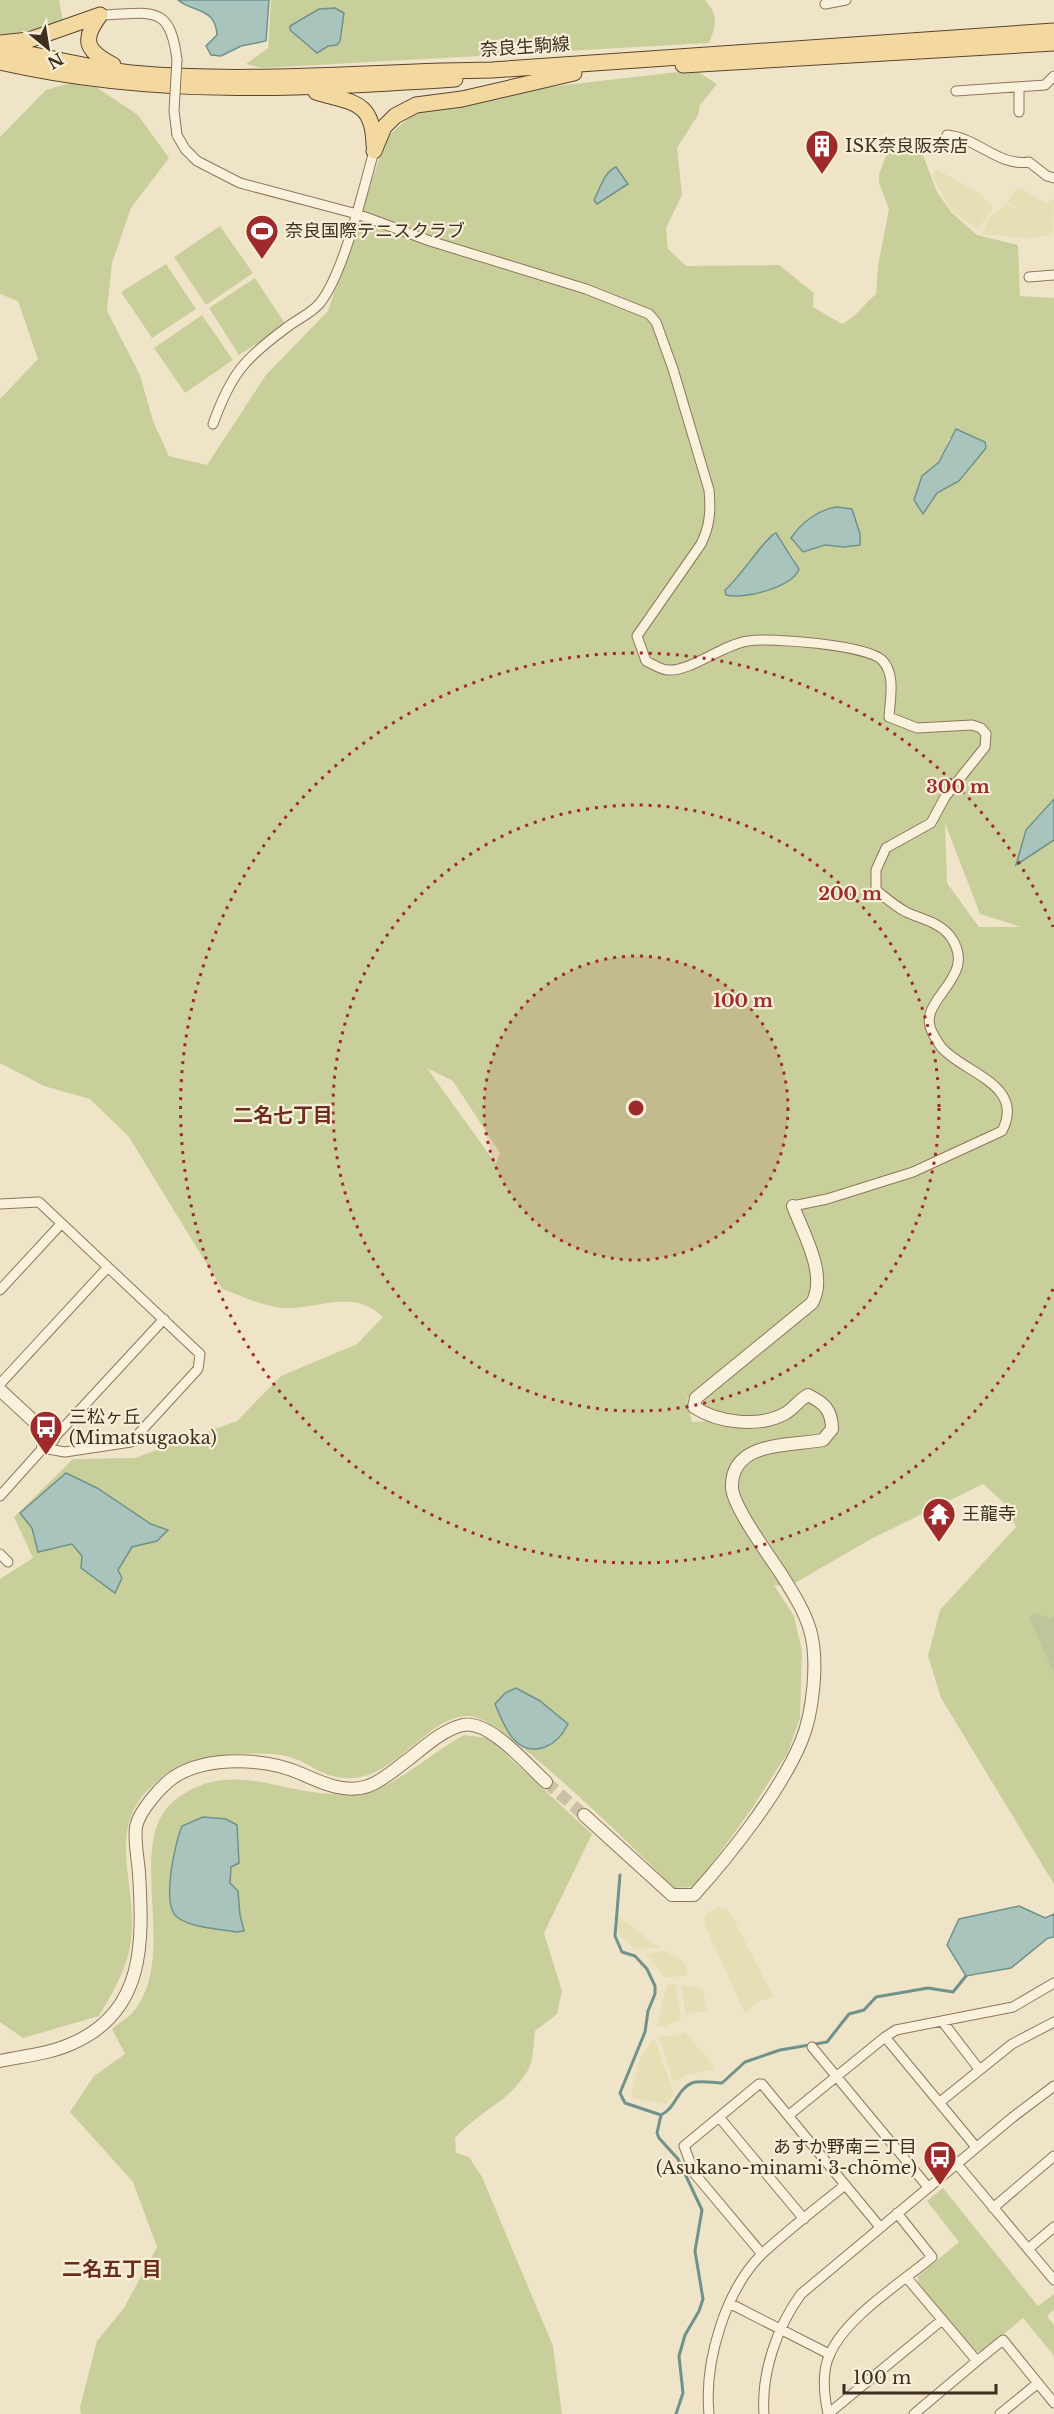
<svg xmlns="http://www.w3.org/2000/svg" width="1054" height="2414" font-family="'Libre Baskerville','Noto Sans JP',serif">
<rect width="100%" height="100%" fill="#f0e4c8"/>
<path fill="#e6deb5" d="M936,169L979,193L993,208L977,230L952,211L945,201L933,176Z
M1018,187L1047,204L1054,198L1053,235L1028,238L982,234L989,218L1006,204L1024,211L1052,230L1023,210L1007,202Z
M717,1907L727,1909L732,1916L773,1996L757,2002L745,2013L706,1928L704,1919L706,1914Z
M616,1914L653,1943L662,1948L635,1949L620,1936L616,1928Z
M665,1951L684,1962L688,1971L686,1976L664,1977L646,1954Z
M670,1984H675L677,1989L681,2019L665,2026H657L666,1987Z
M682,1985L703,1988L707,2012H693L685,2015Z
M685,2032L715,2067L711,2070L686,2075L677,2082L672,2078L662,2044L657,2037L675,2036Z
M652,2040H655L673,2091V2096L666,2104L640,2100L631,2096L639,2061Z"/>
<path fill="#c9cf9b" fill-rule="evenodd" d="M0,0H59L63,22L34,35L0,34Z
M271,0H705C719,15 716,26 709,43L262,68L246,64L268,48Z
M695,70L717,84L700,105L698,115L677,148L682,195L666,228L668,249L686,266L779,265L814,293L813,307L842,324C857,316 863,305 876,294L878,266L889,209L879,183V174L887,154L905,147L921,150L937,192L951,212L977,235L1018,245L1020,296L1054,298V799L1026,830L1017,864L1054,840V1884L941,1698L928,1656L940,1610L1016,1527L1004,1503L983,1484L871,1539L788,1587L774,1585L794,1616L802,1651L800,1718L788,1752L753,1807L695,1887L674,1888C644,1858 503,1717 470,1716C428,1714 396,1780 348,1778C321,1777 315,1766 293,1758C269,1749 194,1754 173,1769C162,1776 144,1792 137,1804C115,1840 133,1884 132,1924C132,1961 117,1985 99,2016L23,2038L0,2022V1579L33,1558L14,1517L73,1459L135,1458L237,1421L281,1376L357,1344L383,1317C349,1285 314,1314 276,1307C258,1304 239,1295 222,1289L129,1137L90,1099L44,1086L0,1063V399L38,359L18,301L0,294V137L46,90L84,79L138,115L169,158L131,208L112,263L107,311L140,375L153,421L169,456L207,465L266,375L328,311L386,138L414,113L539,88ZM949,438L987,447L962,478L937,493L928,508L915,498L925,473L942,458ZM836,507H845L860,544L844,547L825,545L803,552L793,542L792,536C803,522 818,510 836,507ZM778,535L795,560L784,584L766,591L734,596L725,590L748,567L767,538ZM945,823L980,914L1021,927H979L947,883ZM427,1068L453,1081L500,1153L496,1164ZM702,1387L709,1421L692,1422L687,1399Z
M220,226L253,273L206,305L174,257Z
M166,264L196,309L152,338L121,292Z
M255,278L286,325L239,355L209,308Z
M202,315L233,360L185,393L154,348Z
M464,1735L488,1738L592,1834L544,1933L562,1991L557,2014L535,2031C533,2042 534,2059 529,2068C512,2101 477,2112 455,2138L456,2153L469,2157L482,2177L553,2346L562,2414H81L80,2407L97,2341L124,2308L157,2247L133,2182L70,2112L94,2076L125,2054L112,2029C118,2023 128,2018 133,2012C181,1955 122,1842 175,1800C228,1758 278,1793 334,1794C349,1794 368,1789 383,1786C398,1782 444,1745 464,1735Z
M943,2188L1038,2306L1054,2294V2310L1047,2316L1054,2325V2356L1023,2318L983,2351L974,2352L918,2282V2276L959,2242L927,2201Z"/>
<path fill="#bfc49a" d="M1036,1613L1050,1618L1054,1616V1674L1029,1617Z"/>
<path fill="#a9c4bc" stroke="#6f938a" stroke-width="1.5" d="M178,0H269L266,41L241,46L221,56L211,55L206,46L217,35C216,7 191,12 178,0Z
M335,8L344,13L340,41L337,45L328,46L317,53L290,30V26L319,9Z
M616,167L628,184L597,204L594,200C600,189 604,172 616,167Z
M956,429L985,442L986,448L959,481L937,493L923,514L914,500L922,476L939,462Z
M836,507L852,509L860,534V545L844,547L825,545L803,552L791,538C801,523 818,510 836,507Z
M776,533L799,569C793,587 743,600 726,595L725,590C739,579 767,535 776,533Z
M1054,799V840L1016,865L1026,830Z
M66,1473L97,1488L151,1524L168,1530L157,1541L132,1547L118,1570L122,1578L115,1593L81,1568L82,1556L72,1544L38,1552L32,1528L20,1513Z
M516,1688L540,1701L568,1724C563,1734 556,1743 545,1747C516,1758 504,1726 495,1704L505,1693Z
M203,1817L226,1819L237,1825L239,1863L231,1867L230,1883L238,1891L240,1915L244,1931L237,1932C219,1929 191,1928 177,1917C161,1904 175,1843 182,1826Z
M1019,1906L1045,1918L1054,1914V1937L1048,1938L1011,1968L966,1976L947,1945L959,1919Z"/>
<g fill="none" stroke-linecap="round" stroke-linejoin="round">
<path stroke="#6f938a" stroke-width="3" d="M620,1875L615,1936L622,1952L635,1956L647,1969L655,1986V1994L648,2011L645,2032L620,2093L625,2103L661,2115
M676,2414L683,2393L679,2356L685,2335L699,2311L703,2299L695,2251L702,2210L678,2159L659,2138L657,2133L661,2115C676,2108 677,2089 692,2083C700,2080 713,2083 722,2083L745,2062L780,2050L827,2042L849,2014L864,2010L876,1997L928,1988L953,1992L966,1976"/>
<path stroke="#ccc0a6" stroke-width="12" stroke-dasharray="12 6" stroke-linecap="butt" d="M546,1782L584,1815"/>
<defs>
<path id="minor" d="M825,4L846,0
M100,15C151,14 170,2 177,60
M1019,87V112
M956,91L1045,85L1054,76
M177,135L185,149L197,161L240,183L357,214L430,241L586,289L649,314L656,322L673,369L709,490C711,510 710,526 701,544L637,636L646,661C652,664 660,669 667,670C691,672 721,645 748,641C770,637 866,645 882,660C896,674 890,699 889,717L917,728L972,725L981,728L986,734L985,747L945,797L931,823L886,848L876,870V890C886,898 895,906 906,912C921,919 939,922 950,936C981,978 915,999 932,1032C935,1037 938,1043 942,1048C964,1073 1026,1085 1002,1131L913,1172L827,1199L793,1206
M947,135C978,138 999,167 1029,162L1047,176L1054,178
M1029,277L1054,275
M213,424C231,374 244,359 286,328C296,320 312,313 320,303C344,273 363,190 374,151
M0,1204L39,1202L200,1354L198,1369L131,1442L65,1452L43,1448L0,1496
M0,1290L61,1224
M0,1384L108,1267
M53,1439L164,1319
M0,1554L8,1562
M942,2021L979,2069
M885,2037L976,2147
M812,2047L928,2187
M940,2102L1012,2044L1054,2022
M789,2115L885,2037L896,2030L1013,2007L1054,1983
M719,2117L804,2219
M957,2164L1054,2280
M993,2208L1054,2156
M1028,2249L1054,2227
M762,2254L694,2173L684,2146L759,2084H762L880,2227
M907,2278L977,2361L1003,2340L1054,2403
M731,2304L829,2354
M709,2414C704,2362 725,2290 763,2253C789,2229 818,2207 845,2185
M764,2414C761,2373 777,2327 801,2294L1013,2117L1054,2086
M828,2414C824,2395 821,2372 830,2354C846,2317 901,2283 932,2257L897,2213
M828,2414L942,2320
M914,2414L977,2361
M1000,2414L1038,2383"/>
<path id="tertiary" d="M0,1390L53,1439L43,1448
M584,1815L672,1895H694C730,1855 780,1792 801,1742C813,1714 819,1660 810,1630C805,1612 793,1593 783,1577C771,1558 732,1506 732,1487C731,1440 792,1446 823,1440L832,1429C832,1410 824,1403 808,1395C799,1400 794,1408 786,1413C760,1428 718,1423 694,1407L696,1398L812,1303C828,1275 803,1233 793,1206
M0,2061C24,2056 48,2054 71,2044C146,2012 143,1941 139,1873C138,1859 134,1841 136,1827C139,1811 161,1786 174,1777C208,1755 267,1758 302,1774C322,1783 346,1794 368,1786C383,1781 396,1768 409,1759C424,1747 444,1729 463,1725C490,1720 527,1765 546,1782"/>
<path id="primary" d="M100,15C81,40 86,51 113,65
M0,43L29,40L100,15
M0,48C43,56 87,68 131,73C251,84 372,71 492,70L1054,31
M0,62C153,97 300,89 455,79
M683,65L1054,43
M316,92C352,103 373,100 374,145
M374,151L384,127L395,116L416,105L462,99L574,73"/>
</defs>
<use href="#minor" stroke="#8d765c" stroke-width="11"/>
<use href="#tertiary" stroke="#8d765c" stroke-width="14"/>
<use href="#primary" stroke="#5b4430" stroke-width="17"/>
<use href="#minor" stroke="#faf1dc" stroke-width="9"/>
<use href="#tertiary" stroke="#faf1dc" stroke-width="12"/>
<use href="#primary" stroke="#f3d9a0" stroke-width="15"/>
<defs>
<path id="minor-bridge" d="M177,135L174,111L177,60"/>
</defs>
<use href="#minor-bridge" stroke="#8d765c" stroke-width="11" stroke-linecap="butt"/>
<use href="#minor-bridge" stroke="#faf1dc" stroke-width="9"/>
</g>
<circle cx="636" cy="1108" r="152" fill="#9e2a2b" fill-opacity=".12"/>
<g fill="none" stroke="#9e2a2b" stroke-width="3" stroke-dasharray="3 6">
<circle cx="636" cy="1108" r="152"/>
<circle cx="636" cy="1108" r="303"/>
<path d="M1053 1289A455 455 0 1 1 1053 927"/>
</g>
<defs>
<symbol id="building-pin" viewBox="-11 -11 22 30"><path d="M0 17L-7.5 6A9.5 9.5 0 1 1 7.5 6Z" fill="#9e2a2b" stroke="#f7eed8"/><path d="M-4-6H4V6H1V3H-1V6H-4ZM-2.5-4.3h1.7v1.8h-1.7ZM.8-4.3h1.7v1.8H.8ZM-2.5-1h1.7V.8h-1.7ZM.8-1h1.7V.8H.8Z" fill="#fff"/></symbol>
<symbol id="stadium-pin" viewBox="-11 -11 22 30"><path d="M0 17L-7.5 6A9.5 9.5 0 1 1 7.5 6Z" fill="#9e2a2b" stroke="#f7eed8"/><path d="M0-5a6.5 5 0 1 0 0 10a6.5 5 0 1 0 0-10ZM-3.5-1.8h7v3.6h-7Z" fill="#fff"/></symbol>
<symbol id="bus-pin" viewBox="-11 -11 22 30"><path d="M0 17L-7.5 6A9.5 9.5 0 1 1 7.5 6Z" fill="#9e2a2b" stroke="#f7eed8"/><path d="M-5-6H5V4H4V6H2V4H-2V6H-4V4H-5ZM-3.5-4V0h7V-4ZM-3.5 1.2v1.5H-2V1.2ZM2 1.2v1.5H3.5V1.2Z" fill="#fff"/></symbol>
<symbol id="temple-pin" viewBox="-11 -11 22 30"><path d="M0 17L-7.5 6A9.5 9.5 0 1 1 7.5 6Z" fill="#9e2a2b" stroke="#f7eed8"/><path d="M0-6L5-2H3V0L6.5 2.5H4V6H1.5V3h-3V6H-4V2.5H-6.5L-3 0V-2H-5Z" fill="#fff"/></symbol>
</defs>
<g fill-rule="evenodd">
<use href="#building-pin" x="803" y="127" width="38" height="52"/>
<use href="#stadium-pin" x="243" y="212" width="38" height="52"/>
<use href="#bus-pin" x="27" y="1408" width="38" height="52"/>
<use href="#temple-pin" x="920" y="1495" width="38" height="52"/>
<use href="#bus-pin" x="921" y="2138" width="38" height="52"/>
</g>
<g text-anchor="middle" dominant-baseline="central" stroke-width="4.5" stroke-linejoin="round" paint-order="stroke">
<g font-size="18" fill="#3d2e20" stroke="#f7eed8">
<text transform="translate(525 47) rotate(-4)">奈良生駒線</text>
</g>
<g font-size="18" fill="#3d2e20" stroke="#f7eed8" text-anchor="start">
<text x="845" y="146">ISK奈良阪奈店</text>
<text x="285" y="231">奈良国際テニスクラブ</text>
<text x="69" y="1417">三松ヶ丘<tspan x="69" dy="21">(Mimatsugaoka)</tspan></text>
<text x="962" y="1514">王龍寺</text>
<text x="917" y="2147" text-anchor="end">あすか野南三丁目<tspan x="917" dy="21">(Asukano-minami 3-chōme)</tspan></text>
</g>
<g font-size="20" font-weight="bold" fill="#6b2e1e" stroke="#f7eed8">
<text x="283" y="1115">二名七丁目</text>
<text x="112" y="2269">二名五丁目</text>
</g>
</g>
<circle cx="636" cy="1108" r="9" fill="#9e2a2b" stroke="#f7eed8" stroke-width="3"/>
<g font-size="18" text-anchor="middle" font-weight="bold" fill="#9e2a2b" stroke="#f7eed8" stroke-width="4.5" stroke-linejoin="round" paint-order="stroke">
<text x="958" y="793">300 m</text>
<text x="850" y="900">200 m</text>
<text x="743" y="1007">100 m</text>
</g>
<g transform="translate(48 48) rotate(150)" stroke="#f7eed8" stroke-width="4.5" paint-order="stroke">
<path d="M0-4.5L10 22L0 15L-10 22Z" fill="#3d2e20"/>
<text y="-9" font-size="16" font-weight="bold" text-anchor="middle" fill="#3d2e20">N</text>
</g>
<path d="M844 2384v9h152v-9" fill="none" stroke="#3d2e20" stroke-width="3"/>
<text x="853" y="2384" font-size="18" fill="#3d2e20" stroke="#f7eed8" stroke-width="4.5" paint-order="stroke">100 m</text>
</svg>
